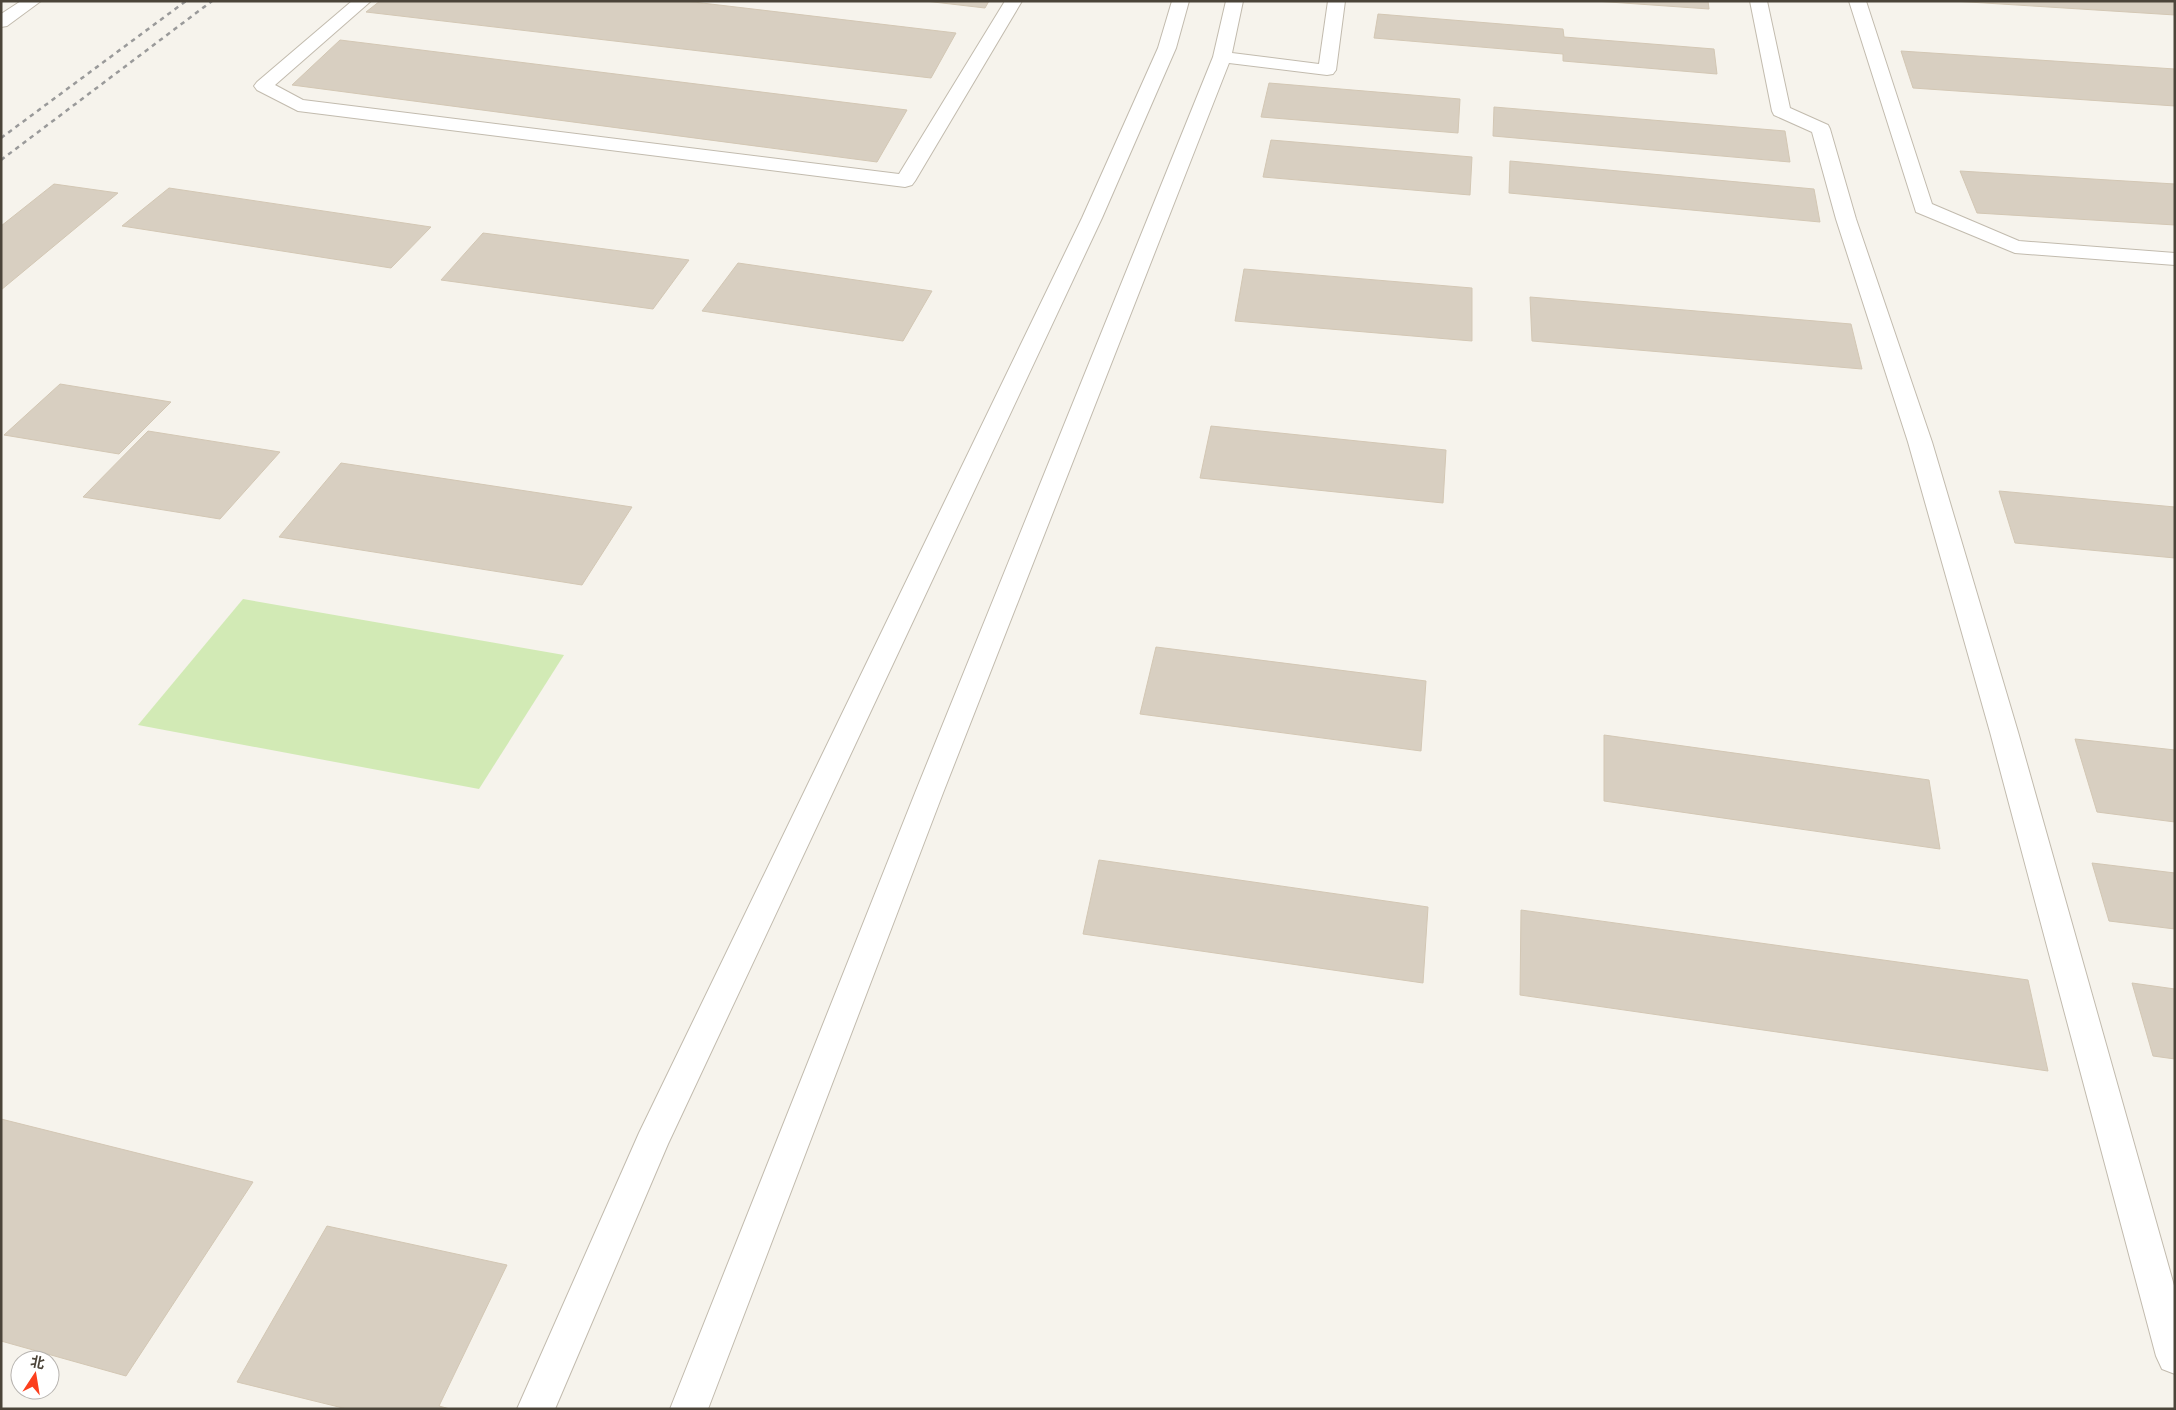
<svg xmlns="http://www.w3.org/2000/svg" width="2176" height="1410" font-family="Rubik,'Noto Sans SC',sans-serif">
<rect width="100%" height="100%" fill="#f6f3ec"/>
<path fill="#d2eab5" d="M243,599L564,655L479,789L138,725Z"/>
<path fill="#d8cfc1" stroke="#d3c7b4" d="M380,1H685L956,33L931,78L366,12Z
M925,1H989L985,8Z
M1595,1H1708L1709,9Z
M1953,1H2175V15Z
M1378,14L1563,29L1564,37L1714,49L1717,74L1563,61V54L1374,38Z
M340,40L907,110L877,162L292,85Z
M1901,51L2175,69V106L1913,88Z
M1269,83L1460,99L1458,133L1261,117Z
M1494,107L1785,131L1790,162L1493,136Z
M1271,140L1472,157L1470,195L1263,177Z
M1510,161L1814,189L1820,222L1509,193Z
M1960,171L2175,184V225L1977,213Z
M54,184L118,193L1,290V226Z
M169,188L431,227L391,268L122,226Z
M483,233L689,260L653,309L441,280Z
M738,263L932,291L903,341L702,311Z
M1244,269L1472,288V341L1235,321Z
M1530,297L1851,324L1862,369L1532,341Z
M60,384L171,402L119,454L4,435Z
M1211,426L1446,450L1443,503L1200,478Z
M148,431L280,452L220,519L83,497Z
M341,463L632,507L582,585L279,537Z
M1999,491L2175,507V558L2015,543Z
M1156,647L1426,681L1421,751L1140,714Z
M1604,735L1929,780L1940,849L1604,801Z
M2075,739L2175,750V822L2097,812Z
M1099,860L1428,907L1423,983L1083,934Z
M2092,863L2175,873V929L2109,921Z
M1521,910L2028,980L2048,1071L1520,995Z
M2132,983L2175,989V1059L2153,1056Z
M1,1119L253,1182L126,1376L1,1341Z
M327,1226L507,1265L439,1406L450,1409H347L237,1382Z"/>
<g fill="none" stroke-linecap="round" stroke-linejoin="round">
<defs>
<path id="street" d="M21,1H41L7,26L1,27V14Z
M352,1H371L275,85L303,100L899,174L1005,1H1022L915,181L912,185L905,187L298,111L257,90L254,86L257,82Z
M1172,1H1189L1176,48L1102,218L668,1144L555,1409H517L639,1133L1082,218L1158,48Z
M1226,1H1243L1232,53L1319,64L1328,1H1345L1336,70L1333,74L1327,75L1229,63L943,793L708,1409H670L915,793L1213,57Z
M1750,1H1767L1790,108L1828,125L1830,129L1856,219L1932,442L2018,732L2175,1289V1374L2162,1369L2156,1356L1990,732L1908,442L1836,219L1812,132L1774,115L1772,111Z
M1849,1H1866L1932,204L2019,241L2175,253V265L2015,253L1916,212Z"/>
</defs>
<use href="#street" stroke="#c2bbae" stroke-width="2"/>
<use href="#street" fill="#fff" fill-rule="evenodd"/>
<path stroke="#9a9a9a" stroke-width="2.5" stroke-dasharray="4.5 4.5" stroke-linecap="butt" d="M1,138L186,1
M1,160L212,1"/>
</g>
<rect width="2176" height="1410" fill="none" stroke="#4b4439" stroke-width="5"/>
<g transform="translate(35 1375) rotate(12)"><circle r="24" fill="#ffffff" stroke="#b7b4b0"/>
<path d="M0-4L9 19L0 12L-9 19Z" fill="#fc3f1d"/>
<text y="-8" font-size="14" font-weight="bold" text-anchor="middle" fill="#4b4439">北</text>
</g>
</svg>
